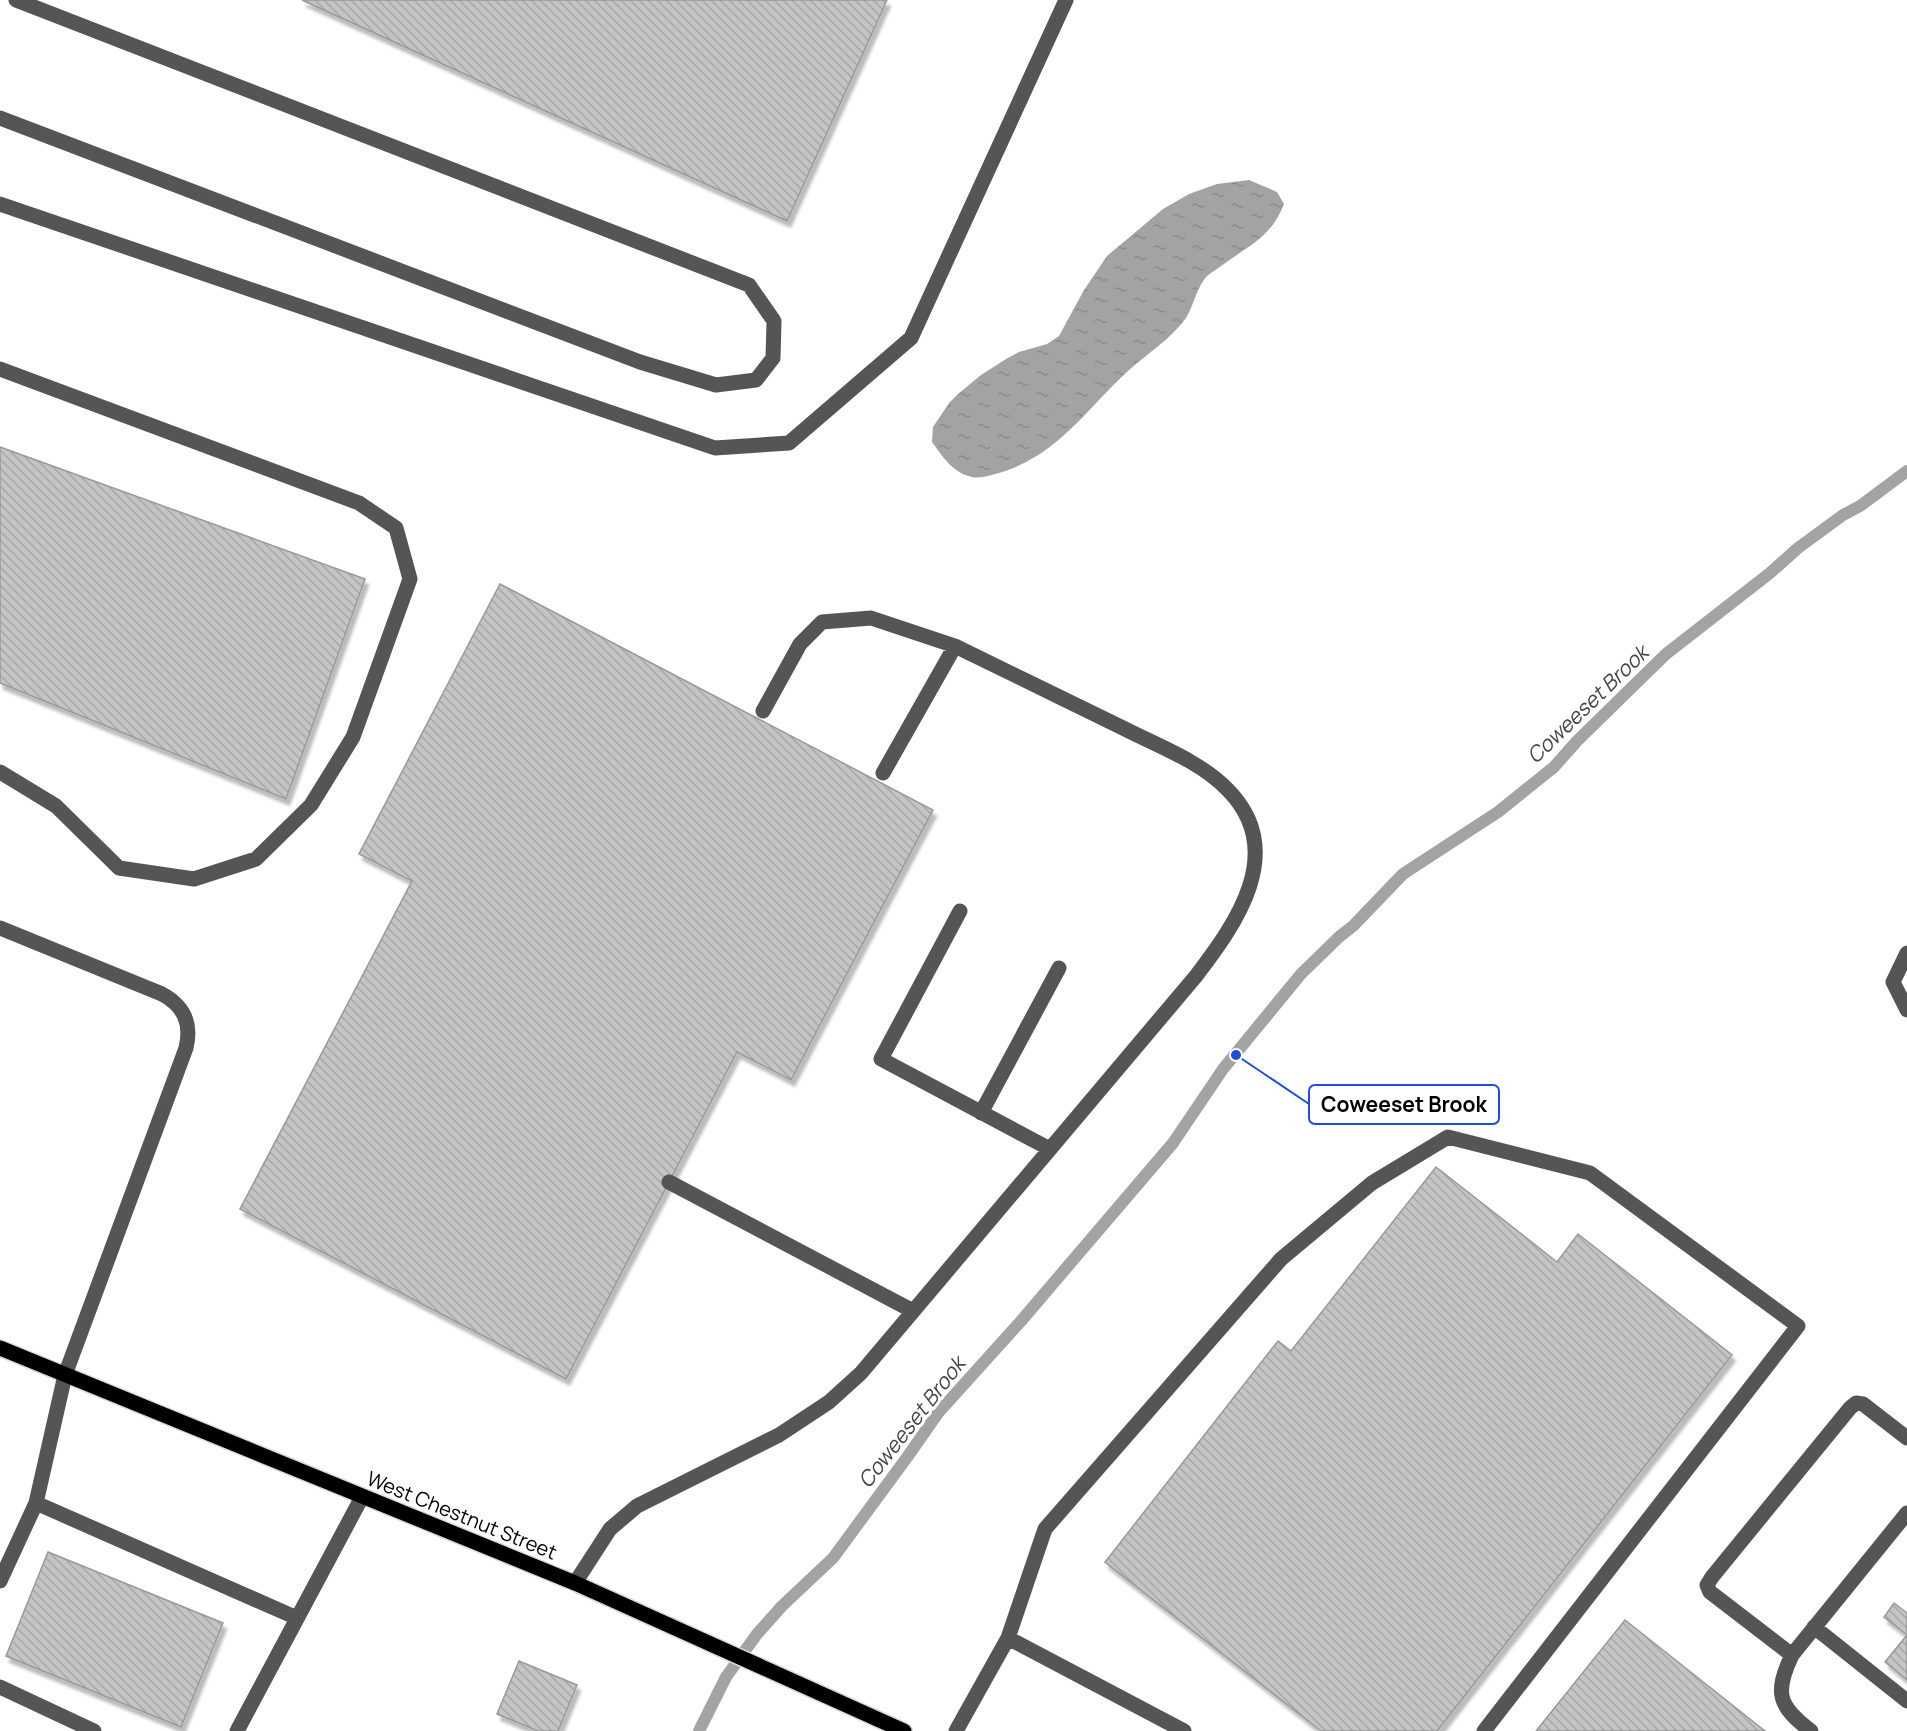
<svg xmlns="http://www.w3.org/2000/svg" width="1907" height="1731" font-family="Manrope,sans-serif">
<defs>
<pattern id="water-ripples" width="26" height="14" patternUnits="userSpaceOnUse" patternTransform="scale(1.5)"><rect width="26" height="14" fill="#a3a3a3"/><path d="M2 4q2-2 4 0t4 0M15 11q2-2 4 0t4 0" fill="none" stroke="#8b8b8b"/></pattern>
<pattern id="building-back-hatch" width="6" height="6" patternUnits="userSpaceOnUse" patternTransform="scale(1.5)"><rect width="6" height="6" fill="#c4c4c4"/><path d="M-1 5l2 2M0 0l6 6M5-1l2 2" fill="none" stroke="#a7a7a7"/></pattern>
<filter id="shadow"><feDropShadow dx="3.5" dy="6" stdDeviation="1.5" flood-color="#0004"/></filter>
</defs>
<rect width="100%" height="100%" fill="#fff"/>
<path fill="url(#water-ripples)" d="M1249,180L1277,192L1284,204C1271,237 1251,244 1224,264C1219,268 1211,272 1206,277C1196,289 1194,305 1186,318C1171,339 1148,353 1129,370C1086,409 1059,455 999,473C990,475 981,479 972,477C953,473 942,456 932,442L933,427L949,403L958,394L981,375L1006,359L1019,352L1047,344L1059,336L1084,290L1107,256L1163,209L1189,194L1217,184Z"/>
<g fill="none" stroke-linecap="round" stroke-linejoin="round">
<path stroke="#a3a3a3" stroke-width="12" d="M699,1731L726,1677L757,1634L782,1606L833,1558L908,1456L938,1413L1021,1321L1173,1143L1223,1069L1301,974L1339,937L1353,926L1403,874L1498,812L1554,767L1577,741L1666,654L1770,573L1798,548L1843,515L1860,506L1907,471"/>
</g>
<path fill="url(#building-back-hatch)" stroke="#999" stroke-width="1.5" filter="url(#shadow)" d="M302,0H887L787,221Z
M0,447L365,579L286,799L0,683Z
M500,584L933,810L791,1080L737,1052L566,1379L240,1209L412,881L359,854Z
M1436,1167L1557,1262L1578,1234L1732,1355L1437,1731H1321L1105,1562L1278,1341L1291,1351Z
M48,1552L223,1623L181,1727L6,1656Z
M1894,1603L1907,1613V1680L1885,1662L1907,1635L1884,1617Z
M1625,1620L1765,1731H1536Z
M519,1661L577,1685L558,1731H538L497,1714Z"/>
<g fill="none" stroke-linecap="round" stroke-linejoin="round">
<defs>
<path id="major" d="M0,1348L575,1583L904,1731"/>
</defs>
<use href="#major" stroke="#dbdbdb" stroke-width="18"/>
<path stroke="#555" stroke-width="15" d="M0,118L640,362L716,385L756,380L773,358L774,321L749,285L16,0
M0,204L715,448L789,443L911,338L1066,0
M0,369L359,503L396,528L410,579L353,737L311,805L256,859L194,879L119,868L56,806L0,772
M763,711L800,644L822,622L871,618L955,646
M960,911L881,1059L1050,1149
M0,928L162,994C184,1006 192,1023 186,1048L65,1375L36,1503
M1907,953L1893,982L1907,1010
M981,1113L1059,968
M669,1182L913,1311
M0,1581L36,1503L297,1618
M575,1583L610,1529L637,1506L779,1435L829,1402L861,1373L1196,976C1236,924 1288,851 1228,790C1200,761 1158,746 1123,728C1067,701 1011,673 955,646L883,773
M1814,1627L1907,1701
M1008,1638L1184,1731
M1792,1655L1710,1592L1707,1585L1712,1577L1850,1408L1856,1403L1863,1404L1907,1438
M0,1687L94,1731
M237,1731L362,1497
M956,1731L1008,1638L1045,1529L1281,1259L1372,1183L1448,1137L1590,1173L1798,1326L1484,1731
M1811,1731C1778,1706 1774,1693 1792,1655L1907,1513"/>
<use href="#major" stroke="#000" stroke-width="15"/>
</g>
<g text-anchor="middle" dominant-baseline="central" stroke-width="6" stroke-linejoin="round" paint-order="stroke">
<g font-size="20" fill="#000" stroke="#fff">
<text transform="translate(462 1515) rotate(22)">West Chestnut Street</text>
</g>
<g font-size="21" font-style="italic" fill="#444" stroke="#fff">
<text transform="translate(1587 704) rotate(-44)">Coweeset Brook</text>
<text transform="translate(911 1422) rotate(-52)">Coweeset Brook</text>
</g>
</g>
<path fill="none" stroke="#1d4ed8" stroke-width="2" d="M1236 1055L1309 1104"/>
<circle fill="#1d4ed8" stroke="#fff" stroke-width="2" cx="1236" cy="1055" r="6"/>
<rect fill="#fff" stroke="#1d4ed8" stroke-width="2" x="1309" y="1085" width="190" height="39" rx="6"/>
<g font-size="21" text-anchor="middle" font-weight="bold" fill="#000">
<text x="1404" y="1112">Coweeset Brook</text>
</g>
</svg>
